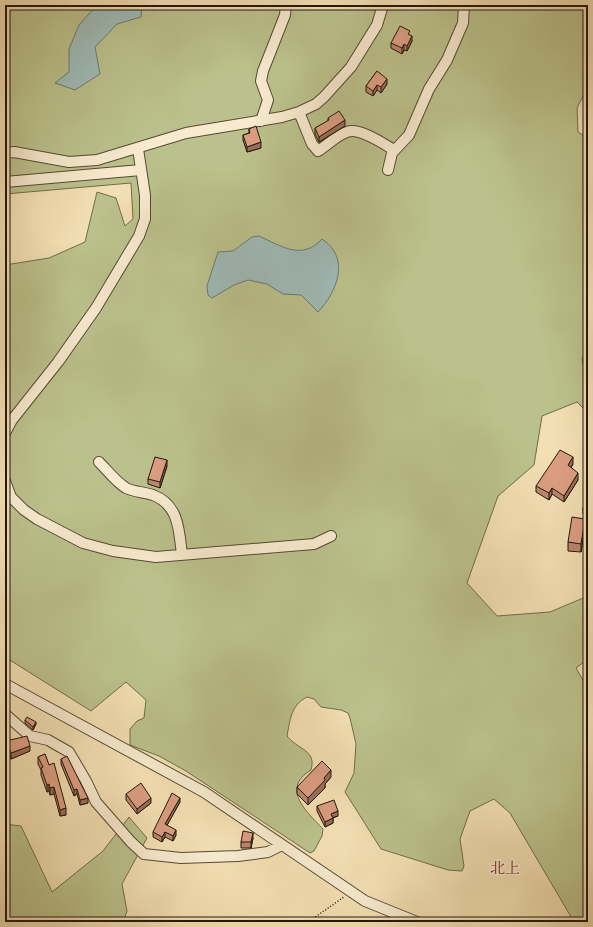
<svg xmlns="http://www.w3.org/2000/svg" width="593" height="927" font-family="'Old Standard TT','Noto Serif JP',serif">
<rect width="100%" height="100%" fill="#f2dfb3"/>
<filter id="stains"><feTurbulence type="fractalNoise" baseFrequency=".005" numOctaves="4"/><feColorMatrix values="0 0 0 0 .2 0 0 0 0 .09 0 0 0 0 .02 0 0 0 .5 -.17"/></filter>
<radialGradient id="worn" r=".72"><stop offset=".6" stop-color="#630" stop-opacity="0"/><stop offset="1" stop-color="#630" stop-opacity=".3"/></radialGradient>
<path fill="#bbc18c" stroke="#6f6c4b" d="M5,5H588V86L577,108L578,132L588,138V346L582,359L586,378L588,380V413L577,402L542,416L534,465L498,496L467,583L497,616L550,612L588,596V659L576,668L588,689V922H574L510,813L494,799L470,811L460,839L464,866L462,871L448,870L381,849L345,792L354,773L356,744L350,718L348,713L341,710L321,707L314,699L307,697C291,705 290,720 287,736C298,750 317,750 311,770C280,789 307,812 323,829L322,836L314,851L310,853L186,771L159,756L130,745V729L137,721L144,718L146,700L126,682L91,711L5,657V265L49,258L85,242L97,192L116,198L125,226L133,219L131,183L5,194Z
M129,817L147,838L122,884L127,911L123,922H5V824L21,826L52,892L103,851Z
M375,920L379,922H319Z"/>
<path fill="#9fbab7" stroke="#6d7972" d="M97,5H142L141,17L117,24L95,47L100,74L75,90L55,83L69,72V49L79,25Z
M259,236C281,246 302,261 322,239C351,258 337,292 318,312L301,295L283,294L267,284L248,280L234,285L212,298L208,295L207,286L218,252L233,251L252,237Z"/>
<g fill="none" stroke-linecap="round" stroke-linejoin="round">
<defs>
<path id="minor" d="M299,112L312,144L318,151C328,145 337,135 347,132C359,127 384,144 394,150
M261,121L268,100L261,81L263,71L285,15L286,5
M5,153L14,152L69,162L97,160L186,133L282,117L299,112L316,104L324,97L351,67L377,25L383,5
M388,170L392,153L409,135L429,89L447,60L463,23L464,5
M5,182L141,170
M5,433L12,420L58,362L96,308L139,236L145,219V195L138,149
M99,462C107,470 116,482 126,488C134,492 144,492 153,495C179,505 179,530 182,555
M5,481L11,497L24,510L37,519L83,543L113,551L156,557L314,544L331,536
M5,684L204,792L365,901L417,922
M5,714L30,736L48,740L69,752L86,781L96,802L131,842L144,854L181,858L238,856L268,852L282,845"/>
</defs>
<use href="#minor" stroke="#574934" stroke-width="12"/>
<path stroke="#23170a" stroke-width="1.5" stroke-dasharray="1 2" stroke-linecap="butt" d="M308,922L344,897"/>
<use href="#minor" stroke="#f7eace" stroke-width="10"/>
</g>
<path fill="#bb876f" stroke="#23170a" d="M410,35L412,41L407,51L404,50L402,54L391,48V43Z
M377,71L387,84L381,93L377,90L373,96L366,92V86Z
M328,118L345,126L319,142L315,134V128L328,121Z
M249,129L261,148L247,152L243,140V135L249,133Z
M573,464L571,468L578,480L564,502L552,494L549,500L536,492V486Z
M167,466L160,488L148,484V479Z
M588,484V515L583,514V509Z
M585,527L581,552L568,551V542Z
M588,546V564H585V558Z
M25,720L36,724L33,730L25,723Z
M6,741L30,751L11,759L6,747Z
M45,754L66,815L60,816L54,794L50,795L49,791L47,792L41,775V770L38,764V757Z
M61,759L88,803L80,805L77,794L74,796L61,764Z
M331,777L325,784V788L308,805L297,794V787Z
M126,794L151,803L137,814L126,800Z
M180,802L167,825L176,835L173,841L165,837L162,842L153,837V832Z
M317,806L338,816L333,818V823L325,827L317,811Z
M253,838L251,848H241V842Z"/>
<path fill="#996e5a" stroke="#23170a" d="M412,36V41L407,51V46Z
M404,44V50L402,54V48Z
M387,79V84L381,93V87Z
M377,85V90L373,96V91Z
M345,120V126L319,142V137Z
M261,142V148L247,152V147Z
M6,257V265L5,266V258Z
M573,457V464L568,472V465Z
M167,460V466L160,488V482Z
M578,473V480L564,502V496Z
M552,488V494L549,500V493Z
M585,519V527L581,552V544Z
M36,722V724L33,730V727Z
M30,746V751L11,759V753Z
M331,770V777L325,784V788L308,805V798L324,778Z
M49,784V791L47,792V785Z
M54,787V794L50,795V788Z
M77,789V794L74,796V790Z
M88,798V803L80,805V800Z
M151,798V803L137,814V809Z
M180,798V802L165,829V824Z
M66,808V815L60,816V810Z
M338,811V816L331,818V814Z
M333,818V823L325,827V822Z
M176,830V835L173,841V836Z
M165,832V837L162,842V837Z
M253,833V838L251,848V842Z"/>
<path fill="#da9d81" stroke="#23170a" d="M400,26L410,31L408,34L412,36L407,46L404,44L402,48L391,43Z
M377,71L387,79L381,87L377,85L373,91L366,86Z
M339,111L345,120L319,137L315,128L329,120L328,118Z
M256,126L261,142L247,147L243,135L250,133L249,129Z
M560,450L573,457L568,465L578,473L564,496L552,488L549,493L536,486Z
M155,457L167,460L160,482L148,479Z
M588,484V510L583,509Z
M572,517L585,519L581,544L568,542Z
M587,546H588V559L585,558Z
M27,717L36,722L33,727L25,720Z
M27,736L30,746L11,753L6,741Z
M45,754L49,765L54,763L66,808L60,810L54,787L50,788L49,784L47,785L41,768L43,767L38,757Z
M67,756L88,798L80,800L77,789L74,790L61,759Z
M322,761L331,770L324,778L325,780L308,798L297,787Z
M141,783L151,798L137,809L126,794Z
M172,793L180,798L165,824L176,830L173,836L165,832L162,837L153,832Z
M334,800L338,811L331,814L333,818L325,822L317,806Z
M243,831L253,833L251,842H241Z"/>
<g text-anchor="middle" dominant-baseline="central" stroke-width="3.5" stroke-linejoin="round" paint-order="stroke">
<g font-size="15" fill="#7a1f14" stroke="#f7eace">
<text x="505" y="869">北上</text>
</g>
</g>
<rect width="593" height="927" fill="none" stroke="#f2dfb3" stroke-width="20"/>
<rect x="6" y="6" width="581" height="915" fill="none" stroke="#23170a" stroke-width="2"/>
<rect x="10" y="10" width="573" height="907" fill="none" stroke="#23170a"/>
<rect width="100%" height="100%" filter="url(#stains)"/>
<rect width="100%" height="100%" fill="url(#worn)"/>
</svg>
